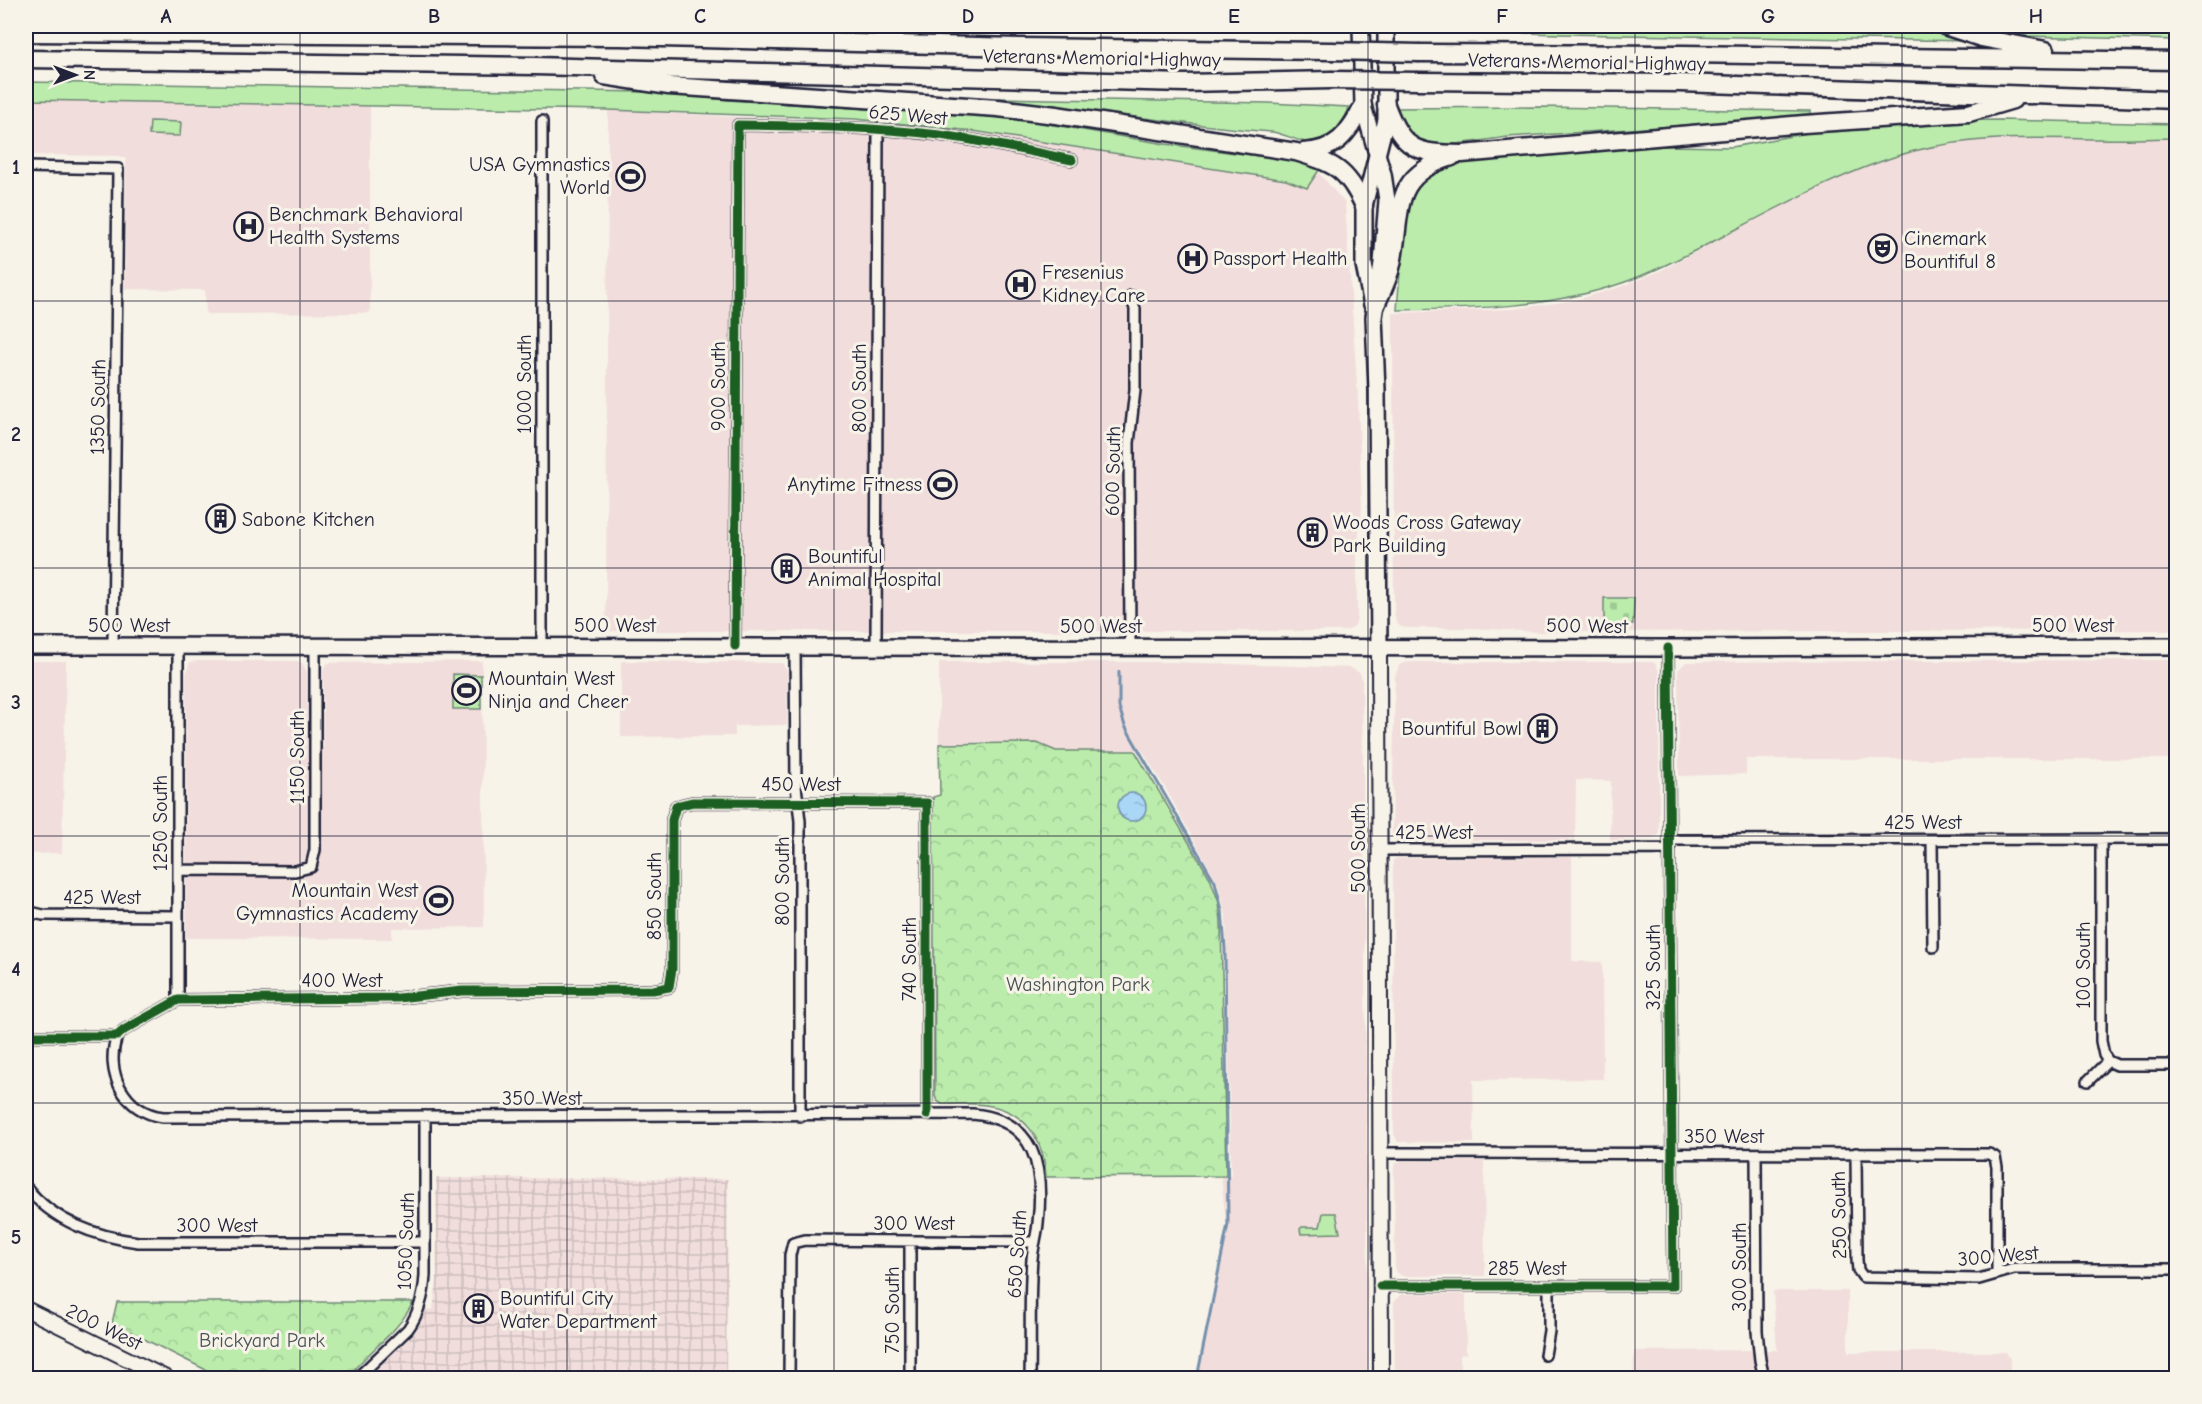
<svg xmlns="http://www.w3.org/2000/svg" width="2202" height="1404" font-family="'Comic Neue',sans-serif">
<defs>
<pattern id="industrial-grid" width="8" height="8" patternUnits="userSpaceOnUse" patternTransform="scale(1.5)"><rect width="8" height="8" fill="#f1dddc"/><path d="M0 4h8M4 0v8" fill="none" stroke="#cebdbe"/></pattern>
<pattern id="cemetery-stones" width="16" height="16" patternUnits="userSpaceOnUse" patternTransform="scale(1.5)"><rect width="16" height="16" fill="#bbecac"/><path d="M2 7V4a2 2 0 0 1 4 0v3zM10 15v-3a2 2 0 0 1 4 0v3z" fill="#a0ca95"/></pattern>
<pattern id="park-crowns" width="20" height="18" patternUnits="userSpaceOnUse" patternTransform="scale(1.5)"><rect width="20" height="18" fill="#bbecac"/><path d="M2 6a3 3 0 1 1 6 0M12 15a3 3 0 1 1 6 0" fill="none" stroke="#a0ca95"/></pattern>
<pattern id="water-ripples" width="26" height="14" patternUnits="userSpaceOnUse" patternTransform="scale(1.5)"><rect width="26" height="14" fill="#aad7f6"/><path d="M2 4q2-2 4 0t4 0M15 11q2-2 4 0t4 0" fill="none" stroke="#92b8d4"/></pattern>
</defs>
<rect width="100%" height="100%" fill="#f7f3e8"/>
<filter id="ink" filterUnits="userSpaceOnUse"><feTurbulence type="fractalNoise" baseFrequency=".0167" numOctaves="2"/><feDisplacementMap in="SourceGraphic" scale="12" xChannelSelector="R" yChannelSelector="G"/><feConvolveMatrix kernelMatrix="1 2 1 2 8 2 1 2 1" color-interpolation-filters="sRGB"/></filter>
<g filter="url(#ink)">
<path fill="#f1dddc" d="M26,100L370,106V313L206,314L205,290L125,289L126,159L120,156L26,155Z
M608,110L933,128L1318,172L1345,203L1358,400L1362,507L1357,550V618L1355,625L1351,629L1344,631H606Z
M2176,131V630L1540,632L1472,628H1408L1401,627L1396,622L1394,611L1393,313L1513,309L1576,300L1617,288L1658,272L1854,167L1978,133Z
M2176,660V751H2170V759H1746V774L1679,776L1678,670L1686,662Z
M26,661H66L62,853L26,854Z
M197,661H297L302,663L307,672L308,748H323V673L324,667L328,663L482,661L484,927L392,928V939L186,938V674L190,662Z
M621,661L782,663L787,671V725L735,726V736L621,737Z
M939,662H1169L1351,668L1360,673L1362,680L1367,1160L1368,1378H1197L1227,1233L1221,1176H1231L1226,915L1218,884L1167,791L1142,750L1056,751L1037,743L939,744Z
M1412,662H1651L1655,663L1659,672V835L1650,839L1610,840L1611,781L1576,780L1575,840H1395L1392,835L1395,676L1399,666L1403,663Z
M1572,857V961L1602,962L1603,1079L1473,1080L1474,1143L1398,1142L1394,1134L1393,860L1398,858Z
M1401,1161H1484L1485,1276H1402L1395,1271L1394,1168L1395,1164Z
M1773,1291H1848V1352H2006L2010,1359V1378H1633L1634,1351L1777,1350Z
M1403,1294H1466V1354L1460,1355V1378H1395L1394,1303L1396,1299Z"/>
<path fill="url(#industrial-grid)" d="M436,1178L728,1179L726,1378H368L415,1333L427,1309L433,1310L437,1280Z"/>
<path fill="#bbecac" stroke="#6e8774" stroke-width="1.5" d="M1107,26H1351V27L1218,28Z
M1397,26H1929L1971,41L1560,34L1397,29Z
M1976,26H2176V40L2024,36Z
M26,82L647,92L728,100L1013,118L1165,144L1323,164L1307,188L1286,180L973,131L855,119L608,110L26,100Z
M999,98L1268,103L1349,107C1344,123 1334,139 1317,142C1302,145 1287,134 1272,132C1181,125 1090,109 999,102Z
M1536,107L1810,111V114C1710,125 1609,130 1509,137C1488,139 1439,149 1422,143C1408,138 1396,122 1398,108Z
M2001,120L2176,124V138C2151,138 2125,140 2099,139C2037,138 1975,135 1914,151C1845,170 1779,207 1716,240C1686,255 1657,271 1625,282C1551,308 1474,309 1397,310L1404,221L1416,182L1452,162L1664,146L1732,147L1835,128L1925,121Z
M150,121L181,122L180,136L149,135Z
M453,674L481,675V709H453Z
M1323,1213H1336L1340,1233L1301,1234L1300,1229L1302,1227H1320Z"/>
<path fill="url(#cemetery-stones)" stroke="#6e8774" stroke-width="1.5" d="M1604,598H1634L1633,625H1604Z"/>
<path fill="url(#park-crowns)" stroke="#6e8774" stroke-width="1.5" d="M1037,743L1056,751H1135L1210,878L1219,903L1221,921L1226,1176L1046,1177C1044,1139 1025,1110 985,1105C971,1103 956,1104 942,1104L937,1101L935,1096L933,797L940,795L939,744Z
M117,1302H413C398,1334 367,1351 347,1378H222L112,1323Z"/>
<path fill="url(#water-ripples)" stroke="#748fab" stroke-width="1.5" d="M1118 807a14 14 0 1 1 28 0a14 14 0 1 1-28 0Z"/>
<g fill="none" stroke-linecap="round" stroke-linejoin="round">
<path stroke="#748fab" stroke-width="3" d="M1119,672V707L1125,726L1215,882L1222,910L1225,949L1228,1224L1197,1378"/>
<defs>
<path id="minor" d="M542,121V646
M26,167L118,169L113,646
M178,646V1000
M735,646L738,125C806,126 873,127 940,135C984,141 1028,151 1072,160
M795,646L796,786L800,821V1116
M876,647L878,129
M1130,647L1129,443L1135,390V309L1131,296
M1670,840L2176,839
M1932,840L1933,947
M1379,850L1670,849
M178,870L295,871L311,867L315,850V646
M26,911L43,915L178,916
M26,1036H117L124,1030L178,1000L398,998L462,991L653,990L669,987L672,969V820L676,806L693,802L927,803V1115
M117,1036C104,1072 124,1112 163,1117L973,1114C1037,1120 1044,1168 1038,1223C1037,1235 1033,1247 1032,1259C1029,1298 1031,1339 1030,1378
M2108,1061L2117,1065H2176
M2088,1081L2108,1061L2104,1055L2101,1041V839
M1380,1153L1989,1154L1995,1157L1997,1167V1273
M1856,1153L1857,1260L1858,1270L1863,1277L1979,1279L2014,1269H2176
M1756,1154L1757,1331L1760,1360L1764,1378
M26,1187C54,1222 95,1236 138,1242H425
M1380,1286H1673L1668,648
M1545,1355L1549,1331V1286
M357,1378L408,1329C420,1312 424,1295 425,1275V1116
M789,1378L790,1255L793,1243L805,1240L1035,1242
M910,1378V1241"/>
<path id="secondary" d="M1379,647L1381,1378
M26,1309L166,1378"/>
<path id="primary" d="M1361,26L1363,106L1383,174L1387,200L1382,263L1374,317L1377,390L1379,647
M1372,305L1364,265V206L1386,120V30
M26,646L1668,648L2176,646"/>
<path id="motorway" d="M1944,26L1981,38L2046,50
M753,30L851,26
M1386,30L1388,26
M26,33L620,37L1019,47L1331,51
M1420,53L1683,54L2176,61
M26,59L535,66L1185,83L1331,80
M604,76L669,86L998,108L1056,115L1296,152C1335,164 1347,169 1364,206
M1418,81L1680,83L2176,100
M1386,105C1403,151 1416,153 1462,154L1804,124L1969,113L2013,100
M1303,152C1338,150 1347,134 1363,106
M1375,307C1381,294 1389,279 1392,264C1403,213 1389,176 1452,157"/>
</defs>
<use href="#minor" stroke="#22223b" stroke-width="14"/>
<use href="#secondary" stroke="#22223b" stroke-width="18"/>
<use href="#primary" stroke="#22223b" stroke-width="20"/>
<use href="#motorway" stroke="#22223b" stroke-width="21"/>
<use href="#minor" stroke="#f7f3e8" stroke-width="9"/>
<use href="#secondary" stroke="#f7f3e8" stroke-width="14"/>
<use href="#primary" stroke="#f7f3e8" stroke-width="15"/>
<use href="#motorway" stroke="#f7f3e8" stroke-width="16"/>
<defs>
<path id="motorway-bridge" d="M1331,51L1420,53
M1331,80L1418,81"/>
</defs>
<use href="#motorway-bridge" stroke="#22223b" stroke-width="21" stroke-linecap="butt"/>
<use href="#motorway-bridge" stroke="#f7f3e8" stroke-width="16"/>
<defs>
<path id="cycleway" d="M735,646L738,125C806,126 873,127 940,135C984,141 1028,151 1072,160
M26,1036H117L124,1030L178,1000L398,998L462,991L653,990L669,987L672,969V820L676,806L693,802L927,803V1115
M1380,1286H1673L1668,648"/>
</defs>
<use href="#cycleway" stroke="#f7f3e8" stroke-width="13"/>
<use href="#cycleway" stroke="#1b5e20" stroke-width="9"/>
</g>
</g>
<path fill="none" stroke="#22223b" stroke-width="1.5" stroke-opacity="0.55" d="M300,26V1378M567,26V1378M834,26V1378M1101,26V1378M1368,26V1378M1635,26V1378M1902,26V1378M26,301H2176M26,568H2176M26,836H2176M26,1103H2176"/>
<defs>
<symbol id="stadium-ring" viewBox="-11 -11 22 22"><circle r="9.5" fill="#f7f3e8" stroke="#22223b" stroke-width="1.5"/><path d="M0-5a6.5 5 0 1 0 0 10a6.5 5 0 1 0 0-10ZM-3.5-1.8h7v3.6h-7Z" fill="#22223b"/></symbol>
<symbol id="hospital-ring" viewBox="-11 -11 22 22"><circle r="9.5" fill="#f7f3e8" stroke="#22223b" stroke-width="1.5"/><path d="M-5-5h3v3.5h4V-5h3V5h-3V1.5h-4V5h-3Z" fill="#22223b"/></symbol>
<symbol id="theatre-ring" viewBox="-11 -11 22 22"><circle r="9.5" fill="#f7f3e8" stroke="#22223b" stroke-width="1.5"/><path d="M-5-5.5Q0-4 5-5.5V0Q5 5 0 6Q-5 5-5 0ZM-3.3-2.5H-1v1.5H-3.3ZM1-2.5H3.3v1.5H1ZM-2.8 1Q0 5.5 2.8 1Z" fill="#22223b"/></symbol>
<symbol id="building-ring" viewBox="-11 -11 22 22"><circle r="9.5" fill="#f7f3e8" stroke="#22223b" stroke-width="1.5"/><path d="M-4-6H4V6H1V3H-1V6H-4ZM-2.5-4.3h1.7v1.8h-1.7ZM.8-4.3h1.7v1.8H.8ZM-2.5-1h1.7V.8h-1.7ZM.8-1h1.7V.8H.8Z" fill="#22223b"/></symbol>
</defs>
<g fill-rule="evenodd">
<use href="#stadium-ring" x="614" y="160" width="33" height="33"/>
<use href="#hospital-ring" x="232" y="210" width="33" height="33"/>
<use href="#theatre-ring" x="1866" y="232" width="33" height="33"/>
<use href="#hospital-ring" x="1176" y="242" width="33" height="33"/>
<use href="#hospital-ring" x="1004" y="268" width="33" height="33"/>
<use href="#stadium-ring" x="926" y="468" width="33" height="33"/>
<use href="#building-ring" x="204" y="502" width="33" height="33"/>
<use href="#building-ring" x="1296" y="516" width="33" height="33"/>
<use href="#building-ring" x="770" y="552" width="33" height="33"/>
<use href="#stadium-ring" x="450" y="674" width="33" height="33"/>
<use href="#building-ring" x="1526" y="712" width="33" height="33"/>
<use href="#stadium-ring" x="422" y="884" width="33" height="33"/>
<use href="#building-ring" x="462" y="1292" width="33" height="33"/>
</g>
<g text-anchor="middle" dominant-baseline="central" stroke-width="6" stroke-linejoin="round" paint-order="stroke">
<g font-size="20" fill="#22223b" stroke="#f7f3e8">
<text transform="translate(1102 58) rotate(1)">Veterans Memorial Highway</text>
<text transform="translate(1587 62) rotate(1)">Veterans Memorial Highway</text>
<text transform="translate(908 115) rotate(5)">625 West</text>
<text transform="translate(524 384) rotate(-90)">1000 South</text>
<text transform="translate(718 386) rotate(-90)">900 South</text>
<text transform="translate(859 388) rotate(-90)">800 South</text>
<text transform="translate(98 407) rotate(-89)">1350 South</text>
<text transform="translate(1113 471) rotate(-89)">600 South</text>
<text x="129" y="625">500 West</text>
<text x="615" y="625">500 West</text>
<text x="2073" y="625">500 West</text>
<text x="1101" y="626">500 West</text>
<text transform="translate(1587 626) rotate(1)">500 West</text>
<text transform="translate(297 757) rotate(-90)">1150 South</text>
<text x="801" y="784">450 West</text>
<text x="1923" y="822">425 West</text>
<text transform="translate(160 823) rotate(-90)">1250 South</text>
<text x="1434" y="832">425 West</text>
<text transform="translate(1358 848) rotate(-90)">500 South</text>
<text transform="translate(782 881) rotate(-90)">800 South</text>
<text transform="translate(654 896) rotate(-90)">850 South</text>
<text x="102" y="897">425 West</text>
<text transform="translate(909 959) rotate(-90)">740 South</text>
<text transform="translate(2083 965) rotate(-90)">100 South</text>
<text transform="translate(1653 967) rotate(-90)">325 South</text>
<text x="342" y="980">400 West</text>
<text x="542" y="1098">350 West</text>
<text x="1724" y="1136">350 West</text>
<text transform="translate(1839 1215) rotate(-91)">250 South</text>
<text x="914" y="1223">300 West</text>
<text x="217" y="1225">300 West</text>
<text transform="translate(406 1241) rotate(-88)">1050 South</text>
<text transform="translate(1017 1254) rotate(-86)">650 South</text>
<text transform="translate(1998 1256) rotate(-5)">300 West</text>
<text transform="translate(1739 1267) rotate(-90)">300 South</text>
<text x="1527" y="1268">285 West</text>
<text transform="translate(892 1310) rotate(-90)">750 South</text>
<text transform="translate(104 1327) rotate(26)">200 West</text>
</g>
<g font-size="20" fill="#22223b" stroke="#f7f3e8" text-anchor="start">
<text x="610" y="164" text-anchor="end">USA Gymnastics<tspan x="610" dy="23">World</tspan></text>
<text x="269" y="214">Benchmark Behavioral<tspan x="269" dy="23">Health Systems</tspan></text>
<text x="1904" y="238">Cinemark<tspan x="1904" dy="23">Bountiful 8</tspan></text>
<text x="1213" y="258">Passport Health</text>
<text x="1042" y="272">Fresenius<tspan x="1042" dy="23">Kidney Care</tspan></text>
<text x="922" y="484" text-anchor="end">Anytime Fitness</text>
<text x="242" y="519">Sabone Kitchen</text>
<text x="1333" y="522">Woods Cross Gateway<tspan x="1333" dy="23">Park Building</tspan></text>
<text x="808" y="556">Bountiful<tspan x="808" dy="23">Animal Hospital</tspan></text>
<text x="488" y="678">Mountain West<tspan x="488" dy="23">Ninja and Cheer</tspan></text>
<text x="1522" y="728" text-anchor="end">Bountiful Bowl</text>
<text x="418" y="890" text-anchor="end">Mountain West<tspan x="418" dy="23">Gymnastics Academy</tspan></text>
<text x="500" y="1298">Bountiful City<tspan x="500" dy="23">Water Department</tspan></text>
</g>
<g font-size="20" fill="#485457" stroke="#f7f3e8">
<text x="1078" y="984">Washington Park</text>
<text x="262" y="1340">Brickyard Park</text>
</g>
</g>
<rect width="2202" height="1404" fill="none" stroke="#f7f3e8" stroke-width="66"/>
<g transform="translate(75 75) rotate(90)" stroke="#f7f3e8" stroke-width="4.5" paint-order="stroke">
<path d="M0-4.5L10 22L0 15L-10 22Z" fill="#22223b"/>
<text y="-9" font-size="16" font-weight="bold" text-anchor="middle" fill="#22223b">N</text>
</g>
<rect x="33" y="33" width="2136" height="1338" fill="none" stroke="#22223b" stroke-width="2"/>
<g font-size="20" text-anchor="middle" font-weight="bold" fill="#22223b">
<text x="166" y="23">A</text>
<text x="434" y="23">B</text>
<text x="700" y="23">C</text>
<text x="968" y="23">D</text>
<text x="1234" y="23">E</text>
<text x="1502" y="23">F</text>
<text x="1768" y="23">G</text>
<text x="2036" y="23">H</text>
<text x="16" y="174">1</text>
<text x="16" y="441">2</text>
<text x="16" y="709">3</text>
<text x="16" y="976">4</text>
<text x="16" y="1244">5</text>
</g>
</svg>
